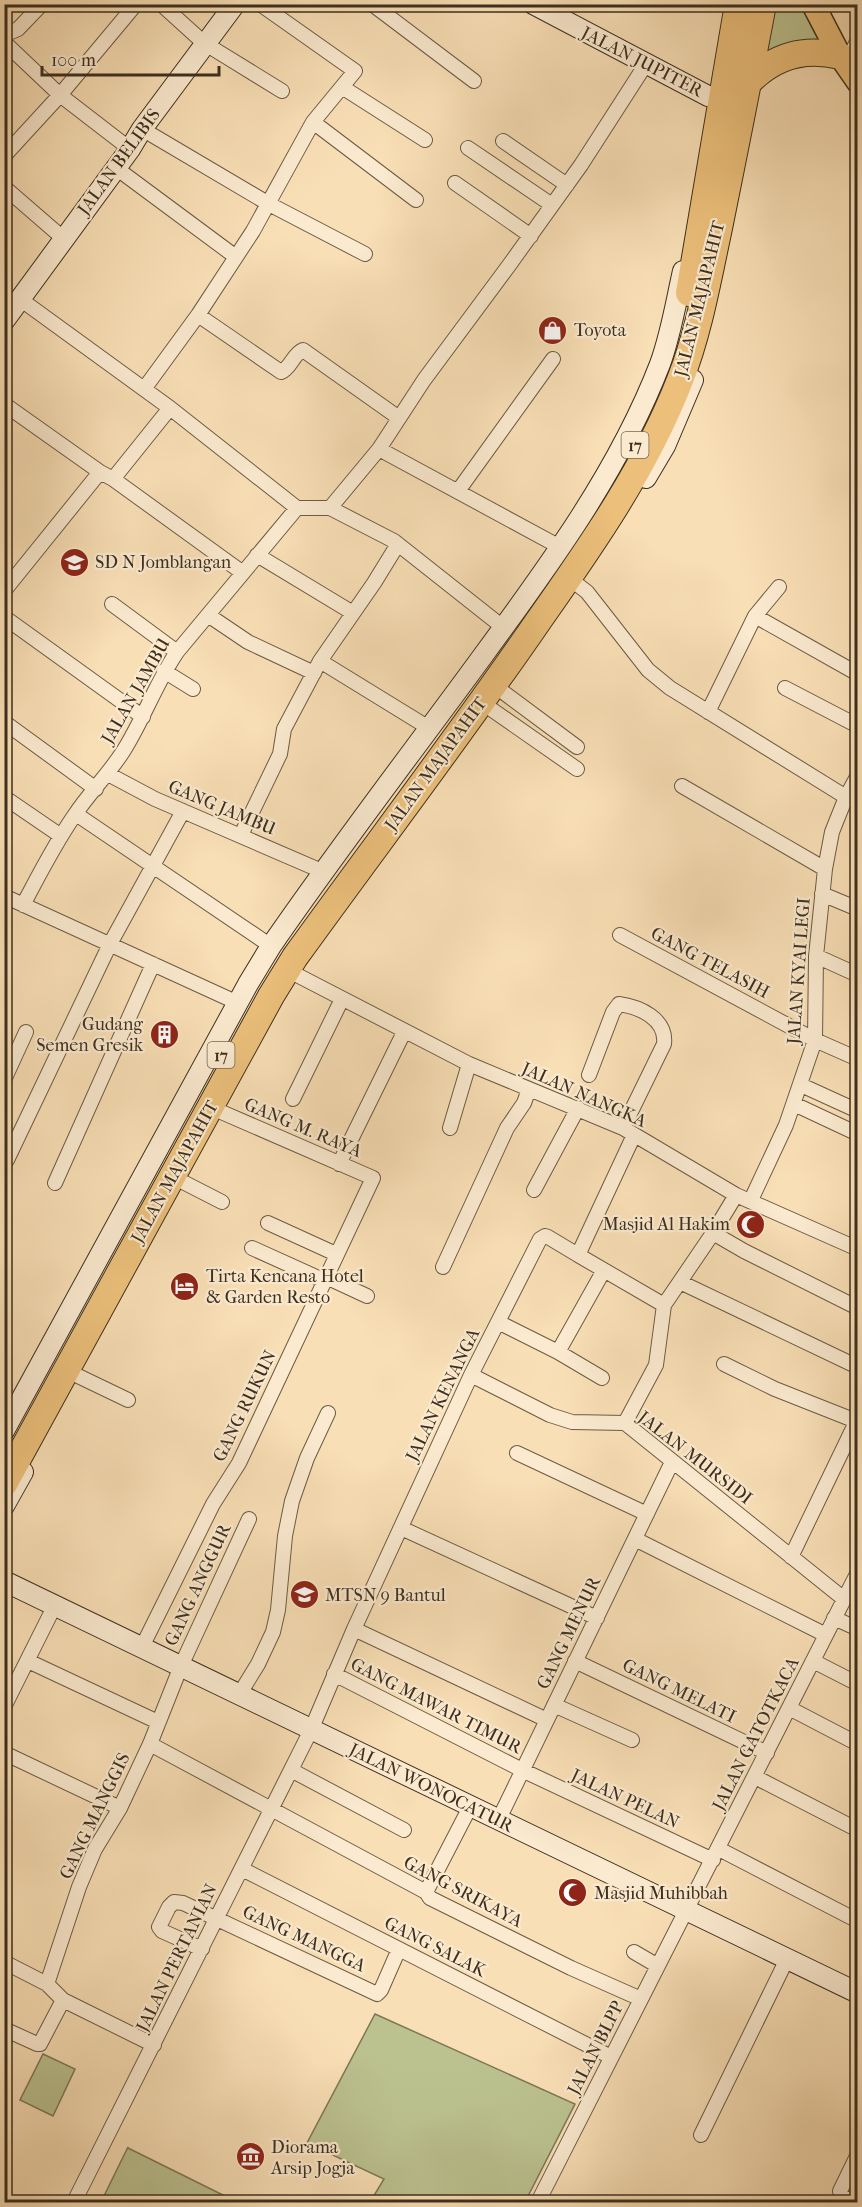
<svg xmlns="http://www.w3.org/2000/svg" width="862" height="2207" font-family="'IM FELL French Canon',serif">
<rect width="100%" height="100%" fill="#f9dfb6"/>
<filter id="stains"><feTurbulence type="fractalNoise" baseFrequency=".00333" numOctaves="4"/><feColorMatrix values="0 0 0 0 .2 0 0 0 0 .09 0 0 0 0 .02 0 0 0 .5 -.17"/></filter>
<radialGradient id="worn" r=".72"><stop offset=".6" stop-color="#630" stop-opacity="0"/><stop offset="1" stop-color="#630" stop-opacity=".3"/></radialGradient>
<path fill="#bbc290" stroke="#7c7857" stroke-width="1.5" d="M767,5H810L832,45L757,66Z
M375,2014L575,2104L525,2202H370L384,2179L307,2143Z
M43,2054L75,2069L53,2116L20,2100Z
M128,2147V2148L237,2202H101Z"/>
<g fill="none" stroke-linecap="round" stroke-linejoin="round">
<defs>
<path id="street" d="M161,4L204,43L282,91
M260,4L355,71L313,122L416,200
M372,4L474,81
M4,35L18,29L42,4
M4,42L60,95L130,149
M845,65L858,40
M342,87L425,140
M142,129L269,204L365,254
M503,141L567,185
M468,148L552,205
M4,156L60,95L136,4
M116,168L236,257
M455,183L531,236
M4,187L64,239
M20,299L170,408L297,508H330L394,541L504,628
M198,315L281,372C291,368 293,354 303,350L399,418
M144,389L198,315L253,231L313,122
M4,404L100,472L113,479L243,573
M379,449L560,547
M113,479L170,408
M458,491L553,359
M330,508L379,449L424,380L510,264L581,165L646,64
M257,555L353,613
M578,585L587,592L648,670L670,688L846,797L858,802
M4,591L100,472
M112,604L177,652
M208,615L248,642L314,673
M755,616L858,674
M4,617L143,717
M320,661L429,728
M164,671L193,689
M785,688L858,726
M503,692L577,747
M491,709L577,769
M708,712L755,616L779,587
M4,722L96,789
M108,774L155,799L324,872
M682,786L825,869
M4,797L61,836
M76,814L271,946
M241,835L280,754L284,729L320,661L374,583L398,544
M822,894L858,909
M4,896L238,1003
M23,905C39,875 54,845 74,816C89,793 109,774 124,750C144,718 156,683 177,652L297,508
M620,935L815,1040L858,1059
M816,956L858,975
M295,974L469,1064L623,1128L736,1195L858,1249
M589,1075L613,1012L619,1004C640,1007 667,1019 664,1044L623,1128
M4,1080L26,1032
M801,1085L858,1111
M293,1099L342,999
M794,1104L858,1134
M450,1128L469,1064
M4,1159L7,1160L110,944L183,811
M339,1164L404,1032
M181,1181L222,1202
M55,1183L153,964
M534,1190L578,1108
M751,1200L786,1125L815,1040L816,956L825,869L832,832L846,797L858,775
M268,1223L336,1254
M713,1233L744,1251L858,1308
M252,1248L325,1281
M578,1255L664,1305
M443,1267L507,1128L524,1103L529,1089
M326,1277L367,1296
M680,1282L858,1367
M498,1322L558,1352L602,1378
M558,1352L604,1270
M724,1364L775,1389L856,1421
M76,1375L128,1400
M471,1375L550,1415L572,1422L625,1423L844,1599
M625,1423L656,1365L664,1305L713,1233L736,1195
M517,1453L647,1514
M401,1528L597,1618
M635,1539L826,1635
M791,1557L858,1418
M834,1618L858,1629
M354,1629L547,1720
M142,1647L213,1504L239,1463L373,1178L219,1111
M28,1661L158,1722
M575,1661L767,1753
M813,1661L858,1684
M334,1674L522,1770L713,1860
M239,1695L258,1664L273,1632L278,1610L285,1536L292,1501L307,1458L328,1413
M554,1705L632,1740
M4,1707L55,1605
M789,1708L858,1744
M150,1744L426,1892L430,1898L571,1968L641,1999
M4,1753L120,1808
M291,1770L404,1830
M755,1777L858,1830
M498,1821L672,1462
M719,1849L858,1921
M242,1869L611,2057
M426,1892L470,1807
M202,1949L162,1931L159,1927L169,1907L174,1902L183,1903L377,1994L381,1990L399,1949
M634,1952L658,1966
M4,1962L47,1984L63,2000L154,2045
M47,1984L79,1887L95,1849L120,1808L150,1744L181,1666L249,1519
M4,2029L37,2044H40L63,2000
M701,2135L787,1959
M74,2202L311,1730L354,1629L471,1375L540,1239L545,1236L548,1237L578,1255L634,1135
M538,2202L858,1572
M855,2202L842,2196L840,2191L858,2154"/>
<path id="secondary" d="M533,4L708,96L722,98
M4,321L130,149L142,129L235,4
M646,478L665,446L693,380
M4,1431L248,984L271,946C335,853 404,763 471,672C542,575 617,476 660,364C671,334 676,302 683,271
M4,1506L23,1472
M4,1581L858,1993"/>
<path id="primary" d="M813,4L840,56L858,82"/>
<path id="highway" d="M749,82C774,56 804,47 840,56
M689,293L738,4
M4,1484L271,996L295,957C376,845 459,736 537,623C591,546 646,468 680,380C699,332 708,279 719,228C734,154 749,79 763,4"/>
</defs>
<use href="#street" stroke="#6b5b44" stroke-width="16"/>
<use href="#secondary" stroke="#3c2f1e" stroke-width="22"/>
<use href="#primary" stroke="#3c2f1e" stroke-width="25"/>
<use href="#highway" stroke="#3c2f1e" stroke-width="28"/>
<use href="#street" stroke="#fbead0" stroke-width="14"/>
<use href="#secondary" stroke="#fbead0" stroke-width="20"/>
<use href="#primary" stroke="#ecc07b" stroke-width="22"/>
<use href="#highway" stroke="#ecc07b" stroke-width="26"/>
</g>
<defs>
<symbol id="shop-disc" viewBox="-11 -11 22 22"><circle r="9.5" fill="#8f2418" stroke="#fbead0"/><path d="M-5-2.5h2.3a2.7 3.5 0 0 1 5.4 0H5L5.5 6h-11ZM-1.5-2.5h3a1.5 2.3 0 0 0-3 0Z" fill="#fff"/></symbol>
<symbol id="school-disc" viewBox="-11 -11 22 22"><circle r="9.5" fill="#8f2418" stroke="#fbead0"/><path d="M0-5L7-2L0 1L-7-2ZM-4 1L0 2.5L4 1V4Q0 6-4 4Z" fill="#fff"/></symbol>
<symbol id="building-disc" viewBox="-11 -11 22 22"><circle r="9.5" fill="#8f2418" stroke="#fbead0"/><path d="M-4-6H4V6H1V3H-1V6H-4ZM-2.5-4.3h1.7v1.8h-1.7ZM.8-4.3h1.7v1.8H.8ZM-2.5-1h1.7V.8h-1.7ZM.8-1h1.7V.8H.8Z" fill="#fff"/></symbol>
<symbol id="mosque-disc" viewBox="-11 -11 22 22"><circle r="9.5" fill="#8f2418" stroke="#fbead0"/><path d="M3.5-4.9A6 6 0 1 0 3.5 4.9A5 5 0 1 1 3.5-4.9Z" fill="#fff"/></symbol>
<symbol id="hotel-disc" viewBox="-11 -11 22 22"><circle r="9.5" fill="#8f2418" stroke="#fbead0"/><path d="M-6-4.5h1.5V1H6V5H4.5V3h-9V5H-6ZM-4 0a1.8 1.8 0 1 1 3.6 0ZM.5 0V-2.5h3Q6-2.5 6 0Z" fill="#fff"/></symbol>
<symbol id="museum-disc" viewBox="-11 -11 22 22"><circle r="9.5" fill="#8f2418" stroke="#fbead0"/><path d="M0-6L6-3V-2H-6V-3ZM-5-1h2V3h-2ZM-1-1h2V3h-2ZM3-1h2V3H3ZM-6 4H6V6H-6Z" fill="#fff"/></symbol>
</defs>
<g fill-rule="evenodd">
<use href="#shop-disc" x="536" y="314" width="33" height="33"/>
<use href="#school-disc" x="58" y="546" width="33" height="33"/>
<use href="#building-disc" x="148" y="1018" width="33" height="33"/>
<use href="#mosque-disc" x="734" y="1208" width="33" height="33"/>
<use href="#hotel-disc" x="168" y="1270" width="33" height="33"/>
<use href="#school-disc" x="288" y="1578" width="33" height="33"/>
<use href="#mosque-disc" x="556" y="1876" width="33" height="33"/>
<use href="#museum-disc" x="234" y="2140" width="33" height="33"/>
</g>
<g text-anchor="middle" dominant-baseline="central" stroke-width="4.5" stroke-linejoin="round" paint-order="stroke">
<g fill="#fbead0" stroke="#756753" stroke-width="1.5">
<rect x="621.5" y="432" width="27" height="26" rx="4.5"/>
<rect x="207.5" y="1042" width="27" height="26" rx="4.5"/>
</g>
<g font-size="16" font-weight="bold" fill="#3c2f1e">
<text x="635" y="445">17</text>
<text x="221" y="1055">17</text>
</g>
<g font-size="18" fill="#3c2f1e" stroke="#fbead0">
<text transform="translate(642 62) rotate(27)">JALAN JUPITER</text>
<text transform="translate(119 162) rotate(-54)">JALAN BELIBIS</text>
<text transform="translate(700 299) rotate(-76)">JALAN MAJAPAHIT</text>
<text transform="translate(136 691) rotate(-60)">JALAN JAMBU</text>
<text transform="translate(436 764) rotate(-54)">JALAN MAJAPAHIT</text>
<text transform="translate(222 808) rotate(23)">GANG JAMBU</text>
<text transform="translate(710 963) rotate(28)">GANG TELASIH</text>
<text transform="translate(799 971) rotate(-86)">JALAN KYAI LEGI</text>
<text transform="translate(584 1095) rotate(24)">JALAN NANGKA</text>
<text transform="translate(303 1128) rotate(23)">GANG M. RAYA</text>
<text transform="translate(175 1172) rotate(-61)">JALAN MAJAPAHIT</text>
<text transform="translate(443 1395) rotate(-64)">JALAN KENANGA</text>
<text transform="translate(245 1406) rotate(-64)">GANG RUKUN</text>
<text transform="translate(695 1458) rotate(38)">JALAN MURSIDI</text>
<text transform="translate(198 1585) rotate(-65)">GANG ANGGUR</text>
<text transform="translate(569 1633) rotate(-64)">GANG MENUR</text>
<text transform="translate(679 1691) rotate(26)">GANG MELATI</text>
<text transform="translate(436 1706) rotate(27)">GANG MAWAR TIMUR</text>
<text transform="translate(756 1734) rotate(-63)">JALAN GATOTKACA</text>
<text transform="translate(431 1788) rotate(26)">JALAN WONOCATUR</text>
<text transform="translate(625 1799) rotate(25)">JALAN PELAN</text>
<text transform="translate(95 1816) rotate(-64)">GANG MANGGIS</text>
<text transform="translate(463 1892) rotate(28)">GANG SRIKAYA</text>
<text transform="translate(304 1939) rotate(25)">GANG MANGGA</text>
<text transform="translate(435 1947) rotate(27)">GANG SALAK</text>
<text transform="translate(177 1958) rotate(-64)">JALAN PERTANIAN</text>
<text transform="translate(596 2048) rotate(-63)">JALAN BLPP</text>
</g>
<g font-size="18" fill="#3c2f1e" stroke="#fbead0" text-anchor="start">
<text x="574" y="330">Toyota</text>
<text x="95" y="562">SD N Jomblangan</text>
<text x="143" y="1024" text-anchor="end">Gudang<tspan x="143" dy="21">Semen Gresik</tspan></text>
<text x="730" y="1224" text-anchor="end">Masjid Al Hakim</text>
<text x="206" y="1276">Tirta Kencana Hotel<tspan x="206" dy="21">&amp; Garden Resto</tspan></text>
<text x="325" y="1595">MTSN 9 Bantul</text>
<text x="594" y="1893">Masjid Muhibbah</text>
<text x="271" y="2147">Diorama<tspan x="271" dy="21">Arsip Jogja</tspan></text>
</g>
</g>
<rect width="862" height="2207" fill="none" stroke="#f9dfb6" stroke-width="24"/>
<rect x="6" y="6" width="850" height="2195" fill="none" stroke="#3c2f1e" stroke-width="3"/>
<rect x="12" y="12" width="838" height="2183" fill="none" stroke="#3c2f1e" stroke-width="1.5"/>
<path d="M42 66v9h177v-9" fill="none" stroke="#3c2f1e" stroke-width="3"/>
<text x="51" y="66" font-size="18" fill="#3c2f1e" stroke="#fbead0" stroke-width="4.5" paint-order="stroke">100 m</text>
<rect width="100%" height="100%" filter="url(#stains)"/>
<rect width="100%" height="100%" fill="url(#worn)"/>
</svg>
